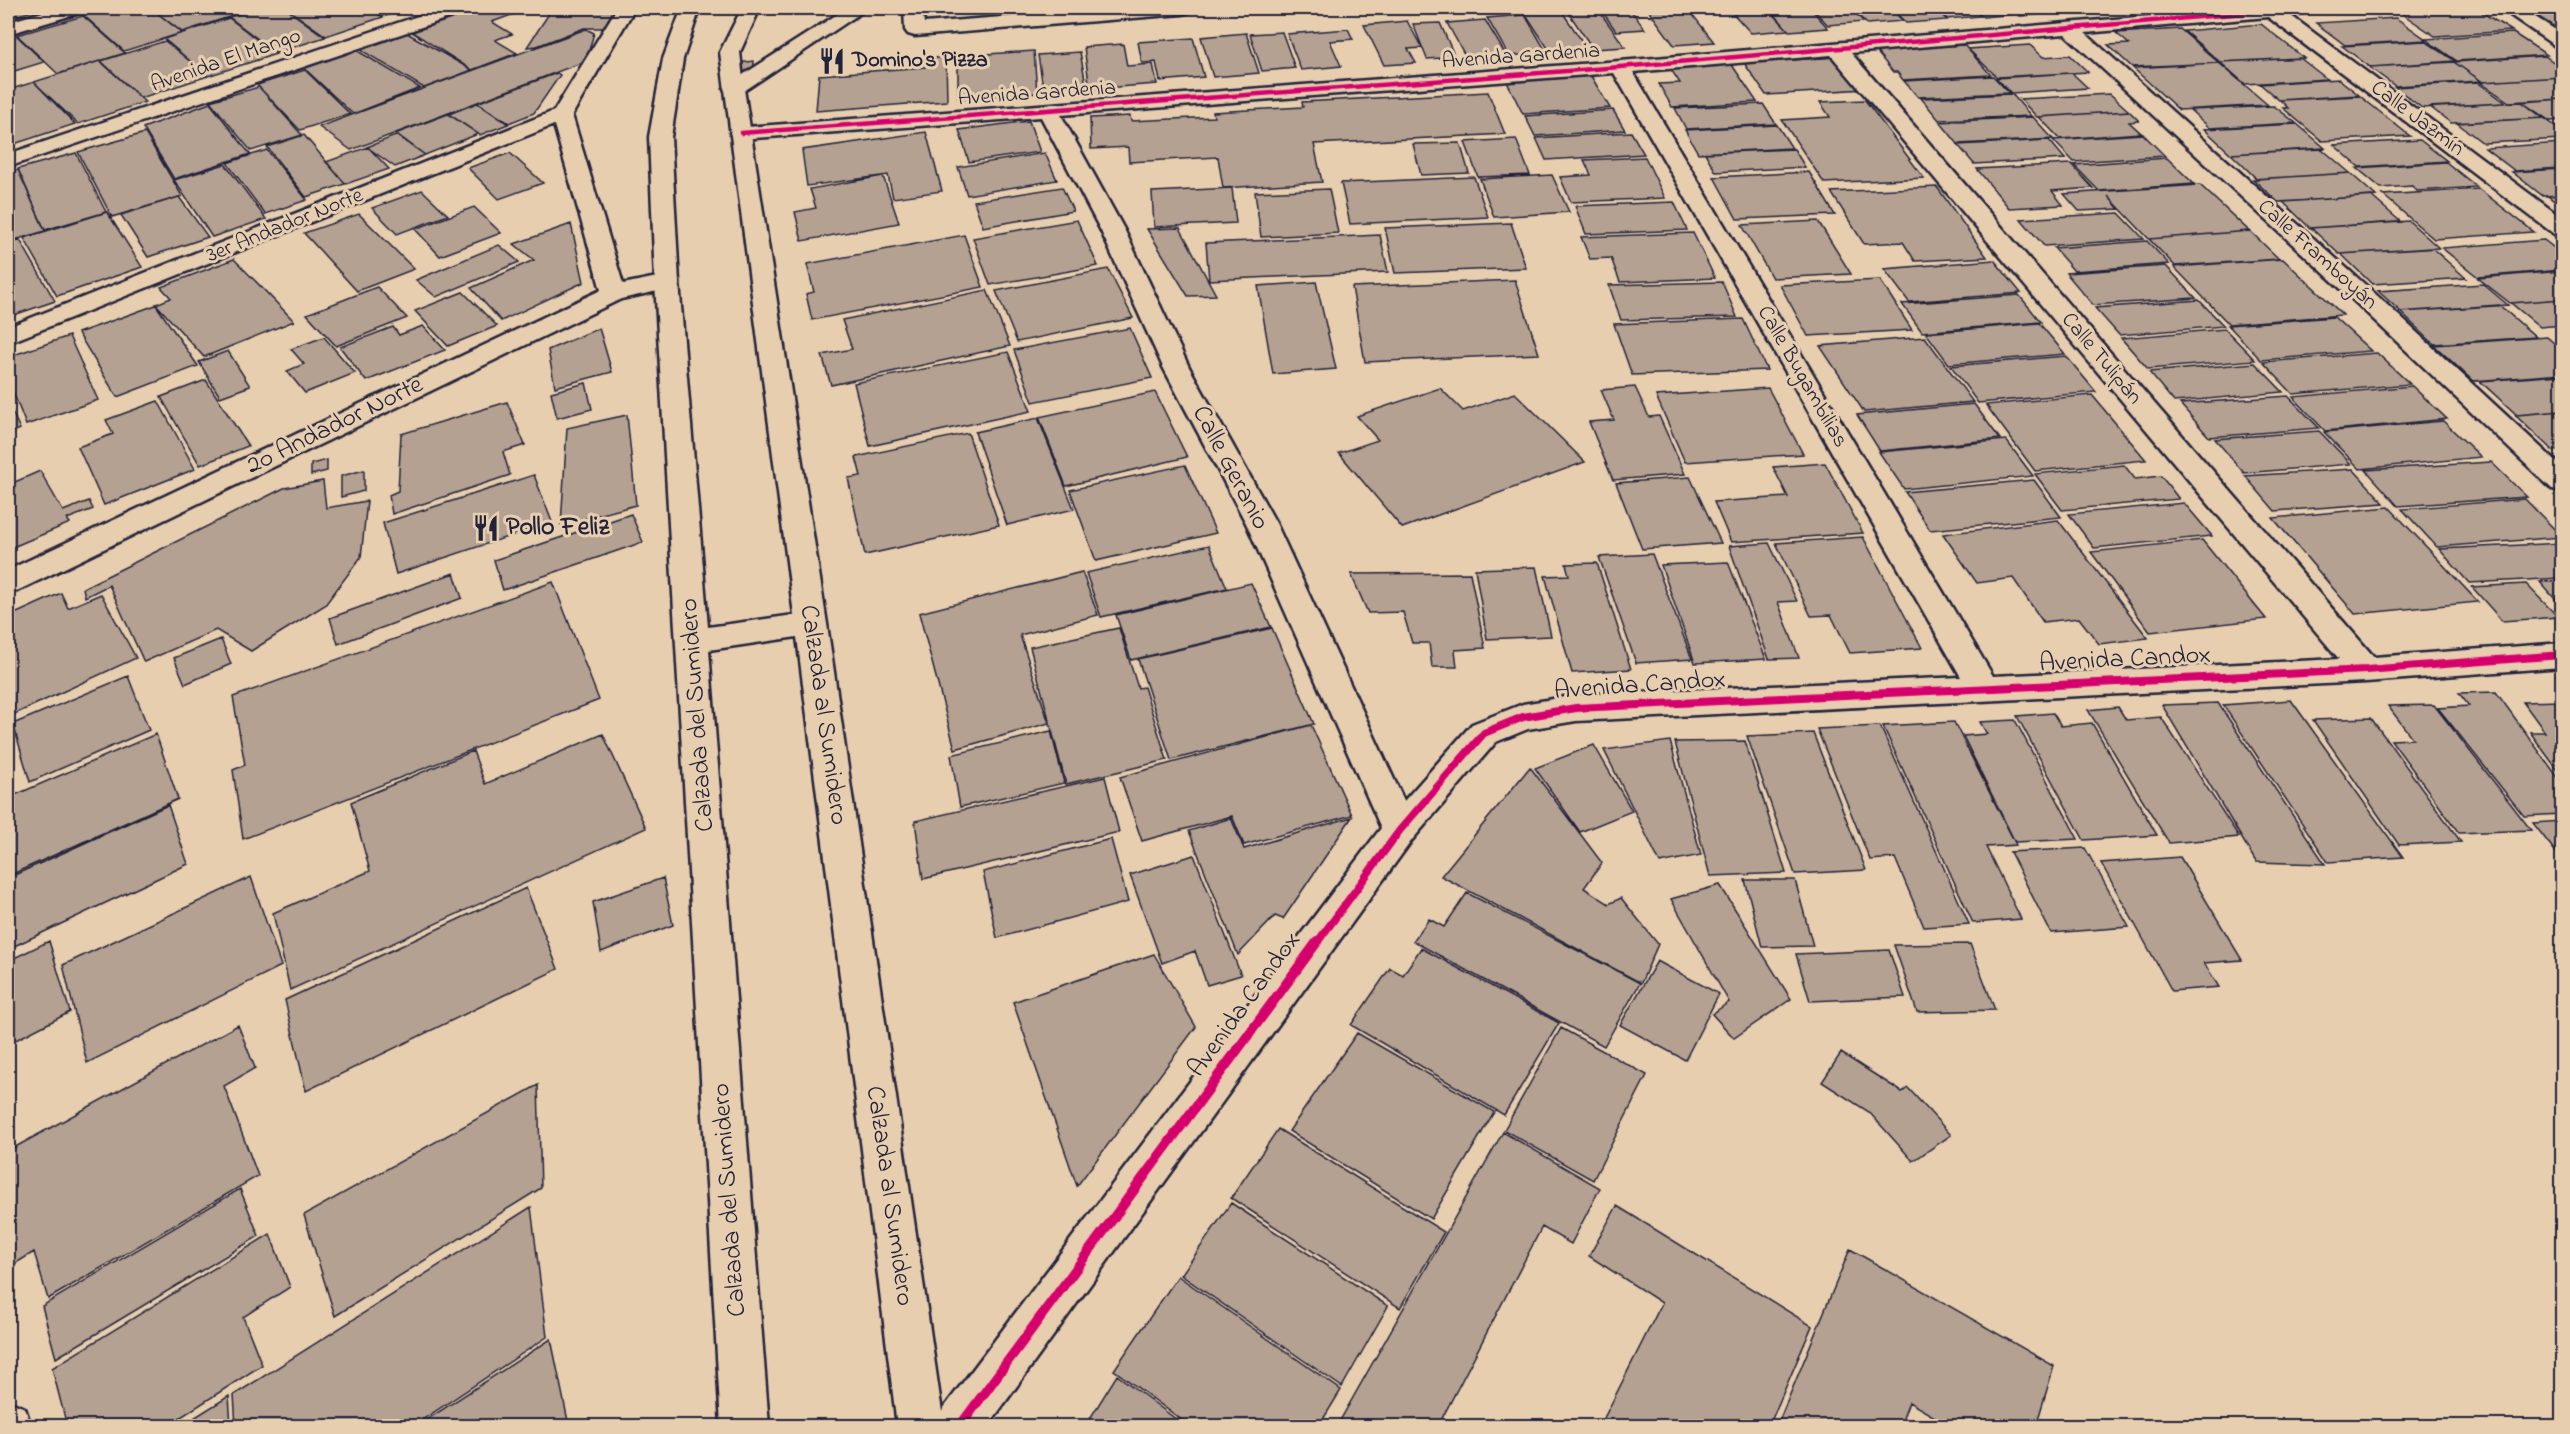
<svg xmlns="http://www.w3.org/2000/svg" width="2570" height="1434" font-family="'Indie Flower',sans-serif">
<rect width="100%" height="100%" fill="#e7ceaf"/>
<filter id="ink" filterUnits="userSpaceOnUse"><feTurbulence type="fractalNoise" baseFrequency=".0167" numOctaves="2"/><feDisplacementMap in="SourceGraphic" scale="12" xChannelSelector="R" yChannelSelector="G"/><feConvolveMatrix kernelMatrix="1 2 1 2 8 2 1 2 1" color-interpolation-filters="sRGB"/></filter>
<g filter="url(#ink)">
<path fill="#b4a191" stroke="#22223b" stroke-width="1.5" d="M8,8H43L8,18Z
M104,8H151L182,33L124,51L82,14Z
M151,8H243L248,11L182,32Z
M262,8H285L325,37L276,53L229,17Z
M286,8H369L383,17L326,36Z
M373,8H411L386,16Z
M484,8H531L492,22L512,34L495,40L517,53L472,70L412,32Z
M1597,8L1625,47L1593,49L1566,9Z
M1647,8H1710L1715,12L1692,14L1714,42L1674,45Z
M1728,8H1768L1788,30L1751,33Z
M1769,8H1810L1828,28L1789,31Z
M1812,8H1850L1864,22L1828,25Z
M1851,8H1890L1903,21L1867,24Z
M1891,8H1934L1947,20L1906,23Z
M1936,8H1972L1981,16L1947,19Z
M1973,8H2007L2015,14L1983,17Z
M2011,8H2052L2059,13L2020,16Z
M2054,8H2092L2094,9L2058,11Z
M2453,8H2475L2512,31L2435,36L2398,11Z
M2524,8H2562V29H2558Z
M1630,9L1645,29L1616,31L1602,11Z
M622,10L612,28H584L537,46L527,47L550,12Z
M1561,10L1588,50L1551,53L1525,13Z
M1525,15L1547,53L1509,56L1487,18Z
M83,16L125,53L58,74L17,35Z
M229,18L276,54L208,76L164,39Z
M2396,18L2427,40L2345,45L2316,23Z
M1485,20L1506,55L1467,59L1447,23Z
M1407,21L1422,48L1408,49L1416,63L1384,65L1364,25Z
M1440,23L1455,57L1427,59L1413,24Z
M2261,24L2304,58L2220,62L2184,31Z
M586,29L594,33L586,61L351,150L319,127Z
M1348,29L1353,39L1330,41L1341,66L1301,70L1287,34Z
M2180,29L2219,63L2132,67L2108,45L2129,44L2116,33Z
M1282,32L1295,68L1262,71L1250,34Z
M407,33L472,70L424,88L361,50Z
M1246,33L1259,73L1213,77L1201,37Z
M2513,33L2547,55L2457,61L2425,39Z
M15,34L44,62L8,73V36Z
M1193,38L1204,77L1160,81L1156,62L1142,63L1138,42Z
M165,41L208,76L141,98L101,61Z
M2425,41L2455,61L2370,67L2342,46Z
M1123,44L1127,66L1153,64L1157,84L1090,89L1084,47Z
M1964,45L1991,75L1903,80L1897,72H1893L1875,50Z
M2030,45L2043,57L2070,55L2088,72L1997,77L1968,49Z
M356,50L420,88L353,114L304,68Z
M1034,51L1037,93L958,99V56Z
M1080,52L1087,90L1044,94L1038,55Z
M2545,56L2562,68V77L2483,82L2454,62Z
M946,57L947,101L816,111L819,75L925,67V59Z
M1839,57L1865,89L1766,95L1744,63Z
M2300,58L2327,79L2245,84L2220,62Z
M100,61L145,102L78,124L34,82Z
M754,61L753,74L736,75L738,63Z
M2454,62L2481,81L2395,86L2369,67Z
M2219,63L2268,105L2179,110L2133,68Z
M1732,65L1757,102L1672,107L1659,84L1680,83L1670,68Z
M305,70L350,114L300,130L257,85Z
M557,73L560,75L534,113L509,123L477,103Z
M2072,73L2088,88L2011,93L1996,78Z
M1591,76L1610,108L1523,114L1507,82Z
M1993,76L2009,93L1918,97L1904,81Z
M2562,77V99L2509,102L2480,82Z
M2339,79L2359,95L2279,100L2260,84Z
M34,82L75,124L8,146V90Z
M2477,82L2506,103L2422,108L2395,87Z
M259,87L302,135L251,151L210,101Z
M1488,92L1505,134L1314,144L1322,182L1223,188L1218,157L1129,162L1128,147L1091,149L1090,118L1130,116L1131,121L1214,117L1213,112L1303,107L1302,102Z
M2012,94L2031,116L1939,120L1921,98Z
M2110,94L2129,111L2037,117L2020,99Z
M2360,96L2410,136L2322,141L2283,108H2288L2280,100Z
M2562,99V120L2550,121L2522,102Z
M1865,100L1924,178L1824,183L1782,120L1830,117L1820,102Z
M2522,102L2543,118L2451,123L2430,107Z
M210,103L250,154L174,179L143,128Z
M477,103L508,124L480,135L449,114Z
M1763,104L1776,124L1686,129L1675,108Z
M2274,106L2296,123L2210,128L2190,110Z
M1613,110L1625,130L1535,136L1525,116Z
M2129,111L2139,121L2129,122L2141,133L2060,139L2039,117Z
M448,114L478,134L425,155L395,134Z
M2033,117L2053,139L1958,144L1940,122Z
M2544,118L2562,131V139L2483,143L2457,123Z
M1029,121L1040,152L969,162L959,130Z
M2297,124L2325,148L2231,154L2204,129Z
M1777,125L1792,148L1698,153L1685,130Z
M926,132L942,191L893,198L888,175L807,186L802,150Z
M1631,132L1644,154L1546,160L1536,138Z
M145,133L182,196L112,217L78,152Z
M2143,134L2165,156L2074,162L2053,140Z
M304,135L345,184L306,197L267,147Z
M398,135L425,155L395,167L367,147Z
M1516,139L1530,175L1478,177L1465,142Z
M2049,140L2065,159L1974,164L1958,145Z
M2420,140L2447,161L2359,167L2334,145Z
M1460,143L1469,173L1421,175L1413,144Z
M2562,143V168L2515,171L2485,148Z
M368,147L389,169L346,184L326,162Z
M1794,149L1805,167L1716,172L1705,153Z
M2322,149L2350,173L2257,179L2231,154Z
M267,150L307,200L265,214L227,163Z
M76,153L106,212L45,230L18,169Z
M510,153L543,183L499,199L468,168Z
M1045,153L1057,180L967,195L958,167Z
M1645,157L1665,198L1571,202L1560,177L1591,175L1584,160Z
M2167,158L2194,184L2099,191L2074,165Z
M2446,162L2477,187L2417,191L2412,186L2381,188L2357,168Z
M225,164L266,219L212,237L174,180Z
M2071,164L2093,188L2052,191L2063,205L2009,208L1977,169Z
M2562,169V195L2543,196L2512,172Z
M18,170L45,231L8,242V173Z
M1809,172L1835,215L1737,219L1714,177Z
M2350,173L2376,196L2278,202L2253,179Z
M1552,175L1569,212L1494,217L1480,179Z
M883,176L899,223L802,241L795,212L816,208L810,189Z
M1474,177L1488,217L1350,224L1341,183Z
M2200,185L2249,231L2149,239L2108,196L2119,209L2079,211L2064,194Z
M1062,187L1073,211L983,227L974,201Z
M1937,187L1987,257L1915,261L1903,242L1864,244L1831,192Z
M1232,188L1236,223L1154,227L1152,192Z
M1329,189L1338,233L1261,237L1255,192Z
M2479,189L2534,232L2434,239L2383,195Z
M422,190L448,215L397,234L372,208Z
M2562,195V207L2548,196Z
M2371,196L2401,222L2310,228L2283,202Z
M179,197L208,237L148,257L121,215Z
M1674,202L1687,230L1586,234L1575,206Z
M474,207L501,233L440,256L415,229Z
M107,212L142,267L57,296L24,238Z
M2119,213L2144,239L2044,246L2021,219Z
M359,214L414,269L357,291L304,233Z
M1077,220L1098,266L990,285L973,238Z
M1818,221L1851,274L1772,278L1742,225Z
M2409,221L2439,248L2339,254L2311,228Z
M1511,223L1526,268L1395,273L1385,228Z
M571,224L584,282L501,321L471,288L534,260L514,244Z
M1180,228L1216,295L1188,296L1147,229Z
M2250,231L2279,259L2175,266L2149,239Z
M1693,233L1715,278L1620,282L1611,258L1590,259L1581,237Z
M964,235L983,287L812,320L806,294L814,292L807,264Z
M1380,235L1388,272L1209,280L1206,243Z
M20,240L55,301L8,317V244Z
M2544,240L2562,254V270L2478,277L2442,248Z
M2147,241L2169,264L2074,271L2054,248Z
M499,245L519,262L436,297L416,280Z
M2432,248L2466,278L2372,284L2341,254Z
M234,259L294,321L204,357L156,304L171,298L161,287Z
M2283,259L2343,315L2229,324L2174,267Z
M1994,260L2021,293L1909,302L1884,269Z
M2166,266L2196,298L2093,305L2066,273Z
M1108,269L1133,318L1017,342L996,291Z
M2562,271V299L2510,303L2478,278Z
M1515,280L1539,354L1365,362L1352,287Z
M1880,280L1912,330L1808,336L1780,285Z
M1316,282L1336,369L1273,374L1258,286Z
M1722,282L1737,317L1621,320L1609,285Z
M2483,284L2508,305L2401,312L2378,291Z
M377,287L407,318L336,346L307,314Z
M987,290L1010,346L831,385L822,355L852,349L842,320Z
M463,292L497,326L448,346L415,311Z
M2019,295L2041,322L1922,332L1902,304Z
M2562,299V325L2540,327L2511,303Z
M2199,300L2224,326L2119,335L2095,308Z
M156,305L198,366L117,397L78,333Z
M2499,305L2536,337L2434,344L2400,312Z
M2334,317L2371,351L2261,360L2228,325Z
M1743,319L1767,370L1632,375L1614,324Z
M2039,323L2065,354L1949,364L1926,333Z
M423,326L445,350L366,381L340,347L393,327L399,335Z
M599,328L612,372L555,387L548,350Z
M1130,328L1152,378L1033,402L1014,350Z
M2225,329L2255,360L2148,369L2121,338Z
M69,336L98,400L26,425L8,379V357Z
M324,337L355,373L305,393L287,371L304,364L291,349Z
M1925,337L1973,402L1864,412L1820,346Z
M2547,337L2562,350V374L2473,381L2434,345Z
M228,351L250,386L220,397L199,362Z
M1008,352L1031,411L870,446L854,383Z
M2377,353L2410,384L2293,394L2263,362Z
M2066,356L2096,392L1978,403L1951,366Z
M2255,363L2283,392L2174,402L2149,372Z
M2562,375V411L2517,415L2480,381Z
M206,380L248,446L200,465L161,397Z
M586,383L592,409L557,418L551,392Z
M2412,386L2447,419L2325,431L2293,397Z
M1635,387L1649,417L1659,416L1685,474L1613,480L1589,422L1614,420L1601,390Z
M1440,388L1463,411L1515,393L1585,462L1402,528L1339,453L1378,440L1357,416Z
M1768,388L1803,454L1685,462L1656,396Z
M1155,392L1187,457L1066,486L1039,417Z
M2092,395L2146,460L2035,471L1986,405Z
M2288,396L2319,428L2209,437L2180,404Z
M158,401L195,469L104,505L78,447L113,434L106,420Z
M507,402L525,445L503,452L510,475L392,514L389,495L398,491L401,434Z
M8,403L20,429L8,434Z
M1974,404L2000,439L1880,451L1857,415Z
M2562,411V450L2553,451L2515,415Z
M627,415L636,505L561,525L567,428Z
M1038,418L1074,509L1007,525L975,432Z
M2443,421L2481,457L2360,469L2324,432Z
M2319,431L2351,464L2244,473L2215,439Z
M968,433L999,525L865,555L848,478L861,476L856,457Z
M2006,440L2033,476L1904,489L1879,452Z
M327,460V471L311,475V464Z
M2491,462L2527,497L2398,506L2366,470Z
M1825,463L1863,533L1731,542L1714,502L1788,497L1773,467Z
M1185,465L1216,533L1096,561L1070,490Z
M2124,465L2135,479L2161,476L2179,499L2062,510L2035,474Z
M2353,469L2384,503L2275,511L2245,476Z
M364,470V491L341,497V476Z
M40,471L63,511L89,501L93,509L67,519L70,523L8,549V485Z
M534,475L552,522L396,574L383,523Z
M1690,477L1721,543L1642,549L1616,483Z
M2034,480L2061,517L1930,530L1905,492Z
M323,481L326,508L367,501L361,557L325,605L251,651L216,630L144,662L109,585L85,597L83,588L284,488Z
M2525,499L2562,537L2437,547L2402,509Z
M2184,503L2212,536L2094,548L2069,514Z
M2389,507L2478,602L2355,614L2273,518Z
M631,514L643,542L503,590L494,560Z
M2058,520L2148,638L2099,644L2079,618L2043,622L2013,578L1977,583L1943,534Z
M1863,537L1922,648L1850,653L1831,615L1811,616L1776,543Z
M2202,540L2266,619L2150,632L2091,552Z
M1769,543L1797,601L1778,602L1799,658L1769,659L1729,546Z
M2562,543V578L2469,583L2439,549Z
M1209,545L1227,588L1101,617L1086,573Z
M1652,554L1692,659L1636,663L1599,557Z
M1728,562L1766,659L1695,663L1661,565Z
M1597,563L1631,669L1572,673L1545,576L1569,575L1566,564Z
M1536,567L1551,636L1487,639L1475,569Z
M1082,572L1098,615L1020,635L1049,723L955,749L919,613Z
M454,573L462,598L338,644L330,618Z
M1470,573L1485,648L1455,650L1457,667H1432L1429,643H1412L1403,612L1368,613L1351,574Z
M2562,581V607L2540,582Z
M553,582L599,700L243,839L233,770L245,765L233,697Z
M1251,583L1271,627L1131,660L1116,615Z
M2526,584L2558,617L2502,621L2472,587Z
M61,593L68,608L101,594L136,658L8,717V617Z
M1119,628L1138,688L1144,687L1167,760L1066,784L1030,647Z
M1272,628L1314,724L1171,760L1138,659Z
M221,639L231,664L185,684L174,658Z
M128,676L149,730L30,782L13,724Z
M2496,692L2562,783V814L2524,816L2438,708L2469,706L2459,693Z
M2291,700L2403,857L2328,862L2223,705Z
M2562,701V776L2530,732H2545L2523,702Z
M2218,703L2325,864L2256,862L2162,705Z
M2434,705L2459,737L2531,830L2459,833L2391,740L2413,739L2388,706Z
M2118,707L2126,720L2161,717L2239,837L2169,843L2088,710Z
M2053,713L2061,726L2092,723L2157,835L2084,840L2017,716Z
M2371,718L2461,842L2399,845L2313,720Z
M2015,720L2078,839L2015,842L1963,736L1987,734L1980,722Z
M1954,722L2016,845L1986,847L2021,919L1973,923L1883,726Z
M1311,725L1352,815L1244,845L1232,816L1142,841L1120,777Z
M1880,726L1969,924L1924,927L1895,858L1870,860L1817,729Z
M1051,731L1064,783L960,807L951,755Z
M1813,733L1866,870L1795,874L1747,736Z
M156,734L178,799L8,876V798Z
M603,734L646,828L290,990L273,913L370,871L351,802L473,751L485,784Z
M1670,741L1701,855L1660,863L1604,750Z
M1745,741L1786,873L1710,876L1675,742Z
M1594,745L1632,811L1580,832L1535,768Z
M8,764L14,788L8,791Z
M1530,767L1602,863L1584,888L1609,904L1621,898L1658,944L1641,983L1441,876Z
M1105,777L1119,832L923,879L915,821Z
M168,805L188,864L8,949V878Z
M1352,817L1283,919L1275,916L1238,955L1189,831L1231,818L1244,849Z
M2562,821V860L2533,823Z
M1111,839L1128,902L997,938L983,872Z
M2085,848L2129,927L2051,933L2010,852Z
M1194,855L1241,975L1207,985L1195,951L1162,963L1130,875Z
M2180,857L2242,960L2204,963L2219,987L2172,991L2101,863Z
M251,877L281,966L87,1063L63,965Z
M663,878L673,925L601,952L593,902Z
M1745,880H1795L1813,946L1762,947Z
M1720,885L1791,999L1734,1038L1712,1014L1729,1002L1671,899Z
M526,888L558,969L306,1091L285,1000Z
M1467,893L1640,983L1604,1046L1413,941L1429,919L1444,927Z
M49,941L70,1012L8,1044V961Z
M1970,944L1995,1010L1917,1012L1894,945Z
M1421,948L1559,1023L1504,1115L1351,1025L1390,968L1403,975Z
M1889,950L1905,997L1810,1001L1796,954Z
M1154,954L1196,1027L1077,1186L1013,1002Z
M1657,961L1719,994L1685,1060L1620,1025Z
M238,1025L255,1068L224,1086L258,1176L48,1299L34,1252L8,1268V1151Z
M1561,1028L1647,1075L1593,1180L1504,1130Z
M1357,1033L1494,1112L1431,1219L1289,1131Z
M1841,1053L1902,1092L1908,1088L1951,1135L1913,1161L1869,1112L1822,1082Z
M538,1085L541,1188L335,1316L304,1215Z
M1278,1129L1444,1232L1400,1308L1231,1198Z
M1503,1132L1600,1188L1571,1244L1542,1227L1438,1426H1337Z
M240,1189L259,1236L56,1358L42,1306Z
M1231,1203L1388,1306L1342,1387L1181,1275Z
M1617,1206L1812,1326L1769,1426H1600L1662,1303L1589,1256Z
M531,1207L547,1337L413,1426H236L234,1395Z
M270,1234L290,1287L243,1317L262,1365L167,1426H67L52,1368Z
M1850,1249L2054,1366L2036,1426H1950L1909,1402L1900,1426H1777Z
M1178,1276L1341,1390L1319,1426H1190L1114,1370Z
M551,1339L569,1426H417Z
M1117,1375L1185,1426H1091L1089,1420Z
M229,1396L231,1426H181Z"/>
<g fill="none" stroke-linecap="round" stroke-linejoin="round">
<defs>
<path id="lane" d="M847,8H868L741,93H727L724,89L727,85Z
M904,8H922L924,23L1119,8H1191L1189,12L1182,14L915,36L908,34L905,30Z"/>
<path id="street" d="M57,8H85L83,12L8,34V22Z
M442,8H468L466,12L8,167V154Z
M617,8H635L572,115L623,284L667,275L676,277L679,282L676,287L621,299L19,590L8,593V570L601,290L554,125L8,343V327L554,111Z
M2244,8H2313L2311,12L2290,15L2562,218V236L2554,234L2268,17L2085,33L2371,290L2562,467V491L2552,489L2353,300L2065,34L1851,53L2374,657L2562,643V667L2366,682L1576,721L1528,729L1496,742L1412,840L988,1426H937L943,1409L1381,828L1246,523L1163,367L1101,231L1041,117L741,139L733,138L730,133L733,128L1620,61ZM1831,55L2339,659L1993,676L1633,72ZM1614,73L1961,677L1576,695L1523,704L1472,724L1404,801L1276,523L1189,367L1125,231L1061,115Z
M2500,8H2521L2562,34V48L2555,46Z
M8,1401L25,1408L31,1426H8Z"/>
<path id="secondary" d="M682,8H700L683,59L671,137L679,282L708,627L794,615L720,52L742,8H760L740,52L744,89L827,624L944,1426H897L797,637L709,650L769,1426H721L655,282L649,137L663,59Z"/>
</defs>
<use href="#lane" stroke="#22223b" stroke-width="5"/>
<use href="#street" stroke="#22223b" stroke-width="5"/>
<use href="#secondary" stroke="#22223b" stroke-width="5"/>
<use href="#lane" fill="#e7ceaf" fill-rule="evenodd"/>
<use href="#street" fill="#e7ceaf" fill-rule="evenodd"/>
<use href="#secondary" fill="#e7ceaf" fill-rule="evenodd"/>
<defs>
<path id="cycleway-far2" d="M741,133L1620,67L2304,8"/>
<path id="cycleway-far1" d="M1316,944L1400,830L1484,733L1523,717L1576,708L2366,670L2562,655"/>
<path id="cycleway" d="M960,1426L1317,942"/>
</defs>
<use href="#cycleway-far2" stroke="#e7ceaf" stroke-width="7"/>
<use href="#cycleway-far1" stroke="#e7ceaf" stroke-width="11"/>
<use href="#cycleway" stroke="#e7ceaf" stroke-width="14"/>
<use href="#cycleway-far2" stroke="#d6006c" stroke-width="4.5"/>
<use href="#cycleway-far1" stroke="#d6006c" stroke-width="8"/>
<use href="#cycleway" stroke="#d6006c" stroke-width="10"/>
</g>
</g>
<defs>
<symbol id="restaurant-bare" viewBox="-9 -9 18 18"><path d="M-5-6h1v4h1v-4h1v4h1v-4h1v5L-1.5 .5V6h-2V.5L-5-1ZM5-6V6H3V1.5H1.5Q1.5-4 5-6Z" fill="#22223b" stroke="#e7ceaf" stroke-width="2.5" paint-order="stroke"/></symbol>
</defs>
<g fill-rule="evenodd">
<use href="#restaurant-bare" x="813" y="42" width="38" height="38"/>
<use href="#restaurant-bare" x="467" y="509" width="38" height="38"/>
</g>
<g text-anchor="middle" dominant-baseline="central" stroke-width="6" stroke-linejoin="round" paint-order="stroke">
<g font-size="22" fill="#22223b" stroke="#e7ceaf">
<text transform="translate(1521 57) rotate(-4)">Avenida Gardenia</text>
<text transform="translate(226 61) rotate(-19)">Avenida El Mango</text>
<text transform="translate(1037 94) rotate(-4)">Avenida Gardenia</text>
<text transform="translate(2417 119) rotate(37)">Calle Jazmín</text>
<text transform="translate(285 226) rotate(-22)">3er Andador Norte</text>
<text transform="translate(2317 255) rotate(42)">Calle Framboyán</text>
<text transform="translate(2101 359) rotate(50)">Calle Tulipán</text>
<text transform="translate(1802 377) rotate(60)">Calle Bugambilias</text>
</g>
<g font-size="22" font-weight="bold" fill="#22223b" stroke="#e7ceaf" text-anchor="start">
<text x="852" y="61">Domino's Pizza</text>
</g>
<g font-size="26" fill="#22223b" stroke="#e7ceaf">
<text transform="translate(335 426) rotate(-26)">2o Andador Norte</text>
<text transform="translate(1230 468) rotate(62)">Calle Geranio</text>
<text transform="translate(2125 660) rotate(-3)">Avenida Candox</text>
<text transform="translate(1640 686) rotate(-4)">Avenida Candox</text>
<text transform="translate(698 715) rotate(-94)">Calzada del Sumidero</text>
<text transform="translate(823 715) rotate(82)">Calzada al Sumidero</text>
<text transform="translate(1245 1005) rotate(-54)">Avenida Candox</text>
<text transform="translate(889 1196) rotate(82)">Calzada al Sumidero</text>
<text transform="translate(730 1200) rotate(-94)">Calzada del Sumidero</text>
</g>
<g font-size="26" font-weight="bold" fill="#22223b" stroke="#e7ceaf" text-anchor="start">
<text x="506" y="528">Pollo Feliz</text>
</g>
</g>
<rect width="2570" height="1434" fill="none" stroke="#e7ceaf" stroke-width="30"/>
<rect x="15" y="15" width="2540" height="1404" fill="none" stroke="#22223b" stroke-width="2" filter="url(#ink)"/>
</svg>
